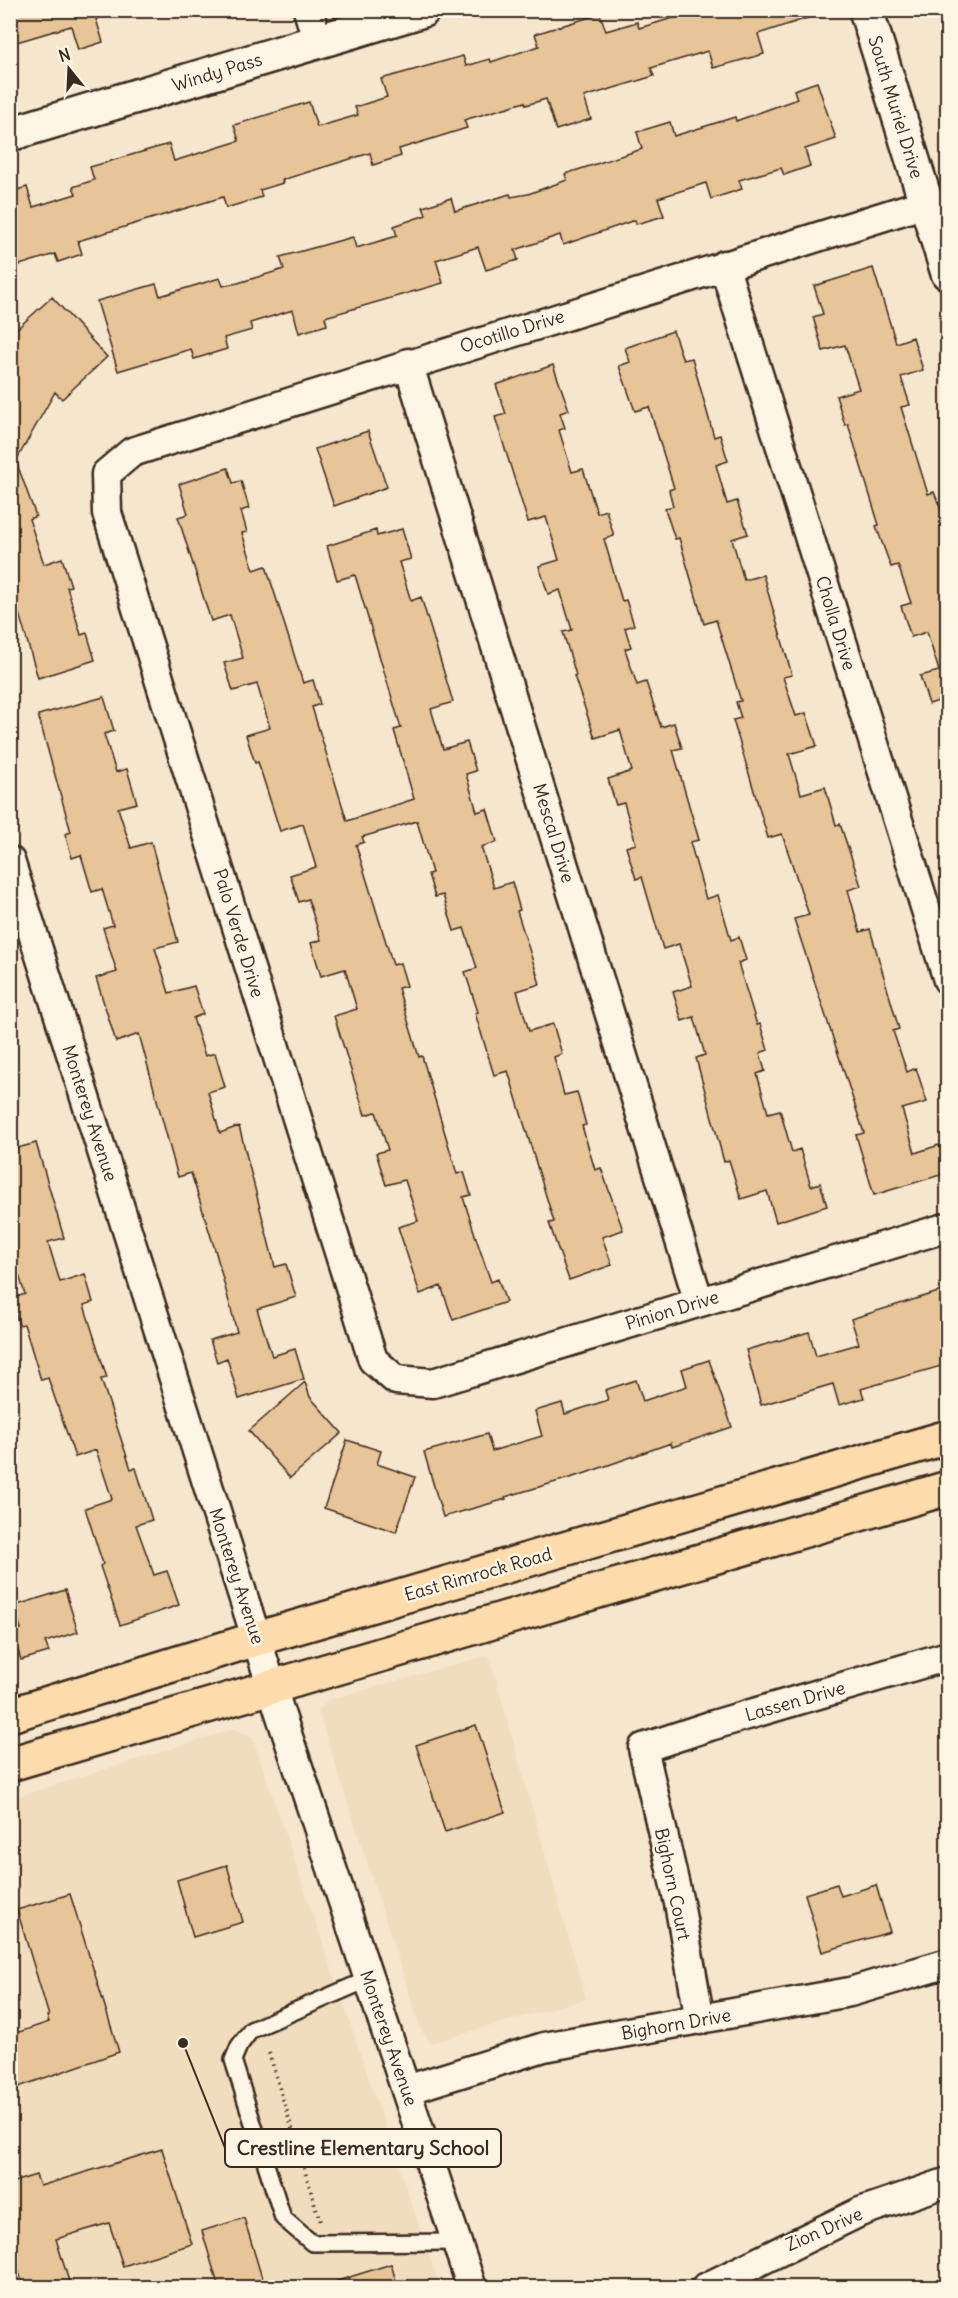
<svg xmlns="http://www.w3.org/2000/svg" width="958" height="2298" font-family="Delius,sans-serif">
<rect width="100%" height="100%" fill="#f6e6ce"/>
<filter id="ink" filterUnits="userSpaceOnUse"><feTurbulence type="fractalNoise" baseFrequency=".0167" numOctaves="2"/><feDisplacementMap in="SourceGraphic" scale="12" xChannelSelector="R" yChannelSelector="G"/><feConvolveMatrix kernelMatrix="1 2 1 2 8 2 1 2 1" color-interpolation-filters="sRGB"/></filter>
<g filter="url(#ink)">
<path fill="#f2dcbe" d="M489,1655L586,1999L431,2043L421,2030L318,1711L328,1700Z
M234,1729L252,1736L440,2287H11L10,1799Z"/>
<path fill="#e8c499" stroke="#3b2a1e" stroke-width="1.5" d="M10,10H106V16L96,19L103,42L78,50L71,26L10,44Z
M678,10H816L817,15L758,34L764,54L713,68L708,51L651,68L654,76L584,97L591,119L556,130L546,99L526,105L525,102L464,120L467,128L399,149L401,156L373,165L370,153L282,180L283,183L260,190L262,197L226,208L223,197L78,241L82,254L58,262L55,254L10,268V192L27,187L33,207L76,194L73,187L94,180L90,167L169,144L174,161L239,141L234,125L309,102L317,127L358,115L355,107L387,97L381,79L463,56L466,66L490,59L491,62L539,46L535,34L600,14L606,31L637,22L639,28L680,16Z
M817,82L836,139L805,149L810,166L784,175L781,168L739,180L742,189L711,199L706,183L658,198L664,216L636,224L635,220L563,245L560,235L515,250L518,260L486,270L478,247L436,260L443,283L325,317L327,325L299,333L293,310L250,323L252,330L224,338L227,349L194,359L191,349L118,371L97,301L156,284L160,296L220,278L223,286L238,283L284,269L280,257L353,237L356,248L397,236L394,226L426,215L423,207L451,198L455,211L510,194L511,197L528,194L567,180L565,174L642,149L637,132L670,122L674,136L735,117L736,121L797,99L794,90Z
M873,268L896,343L913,337L923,370L901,377L910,405L901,407L928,494L934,492L948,528V698L929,704L920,676L939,671L927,632L911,637L901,606L911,603L898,565L891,567L876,526L879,525L848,424L845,425L836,396L859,389L845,345L823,351L813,317L823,314L814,286Z
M52,297L107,357L62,399L55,392L16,461L36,516L29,519L44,564L62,558L71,586L67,587L81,635L87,633L95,660L38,678L16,603L10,604V335Z
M673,331L683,360L692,358L714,437L720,435L728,461L716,465L727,504L737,501L748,534L732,539L744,580L763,575L792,675L783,677L796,716L806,713L817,746L789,754L801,794L825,787L836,825L840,824L861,886L848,890L860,932L870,929L899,1029L893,1031L907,1072L916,1068L927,1102L902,1109L915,1153L939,1145L947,1173L874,1195L856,1135L864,1133L794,919L809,915L782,834L768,838L733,720L741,718L736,702L741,701L716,620L704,624L679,538L675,539L665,509L673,506L669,490L674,488L649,407L635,411L619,366L630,362L625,348Z
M553,365L569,410L560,413L565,428L559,430L572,472L583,469L597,513L606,510L614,536L604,539L622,601L626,600L634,625L625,628L631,647L625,649L637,685L646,682L661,727L674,723L682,748L673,750L699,840L690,842L706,899L718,895L731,940L739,937L746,960L738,963L757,1025L760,1024L768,1050L760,1053L765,1071L757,1074L768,1113L780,1110L792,1152L800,1149L811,1186L820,1183L827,1206L776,1222L767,1191L741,1199L729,1160L724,1162L696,1058L705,1055L694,1017L682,1021L673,992L692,986L679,944L663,949L642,877L636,879L626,847L636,844L624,803L616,805L608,779L632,771L620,730L595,738L574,676L576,675L563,632L572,630L560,590L548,594L539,566L559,560L546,517L528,522L495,417L506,414L496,385Z
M368,431L387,487L334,506L315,449Z
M228,468L233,483L241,481L249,508L241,511L247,532L242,533L254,570L266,566L303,683L313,680L320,704L312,707L347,821L414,799L394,730L401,728L355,575L337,580L327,546L376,530L377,536L402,529L411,559L399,562L411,601L421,597L453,702L431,709L443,749L467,742L476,771L466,774L477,812L487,809L497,842L481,847L494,888L512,882L520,910L517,911L540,984L517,991L529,1031L553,1024L562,1054L554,1057L564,1095L577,1092L586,1125L582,1126L595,1170L601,1168L623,1230L602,1237L612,1265L569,1280L549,1223L554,1222L508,1071L494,1075L475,1013L478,1012L465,972L477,968L464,928L454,931L443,895L435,897L428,874L432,873L417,821L362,837L364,842L356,845L393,965L400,963L407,986L398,988L419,1057L422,1056L457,1174L464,1172L471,1195L463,1197L478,1244L491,1282L498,1279L506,1302L453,1320L441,1286L420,1294L398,1227L418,1221L405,1180L386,1185L376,1153L388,1150L376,1112L365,1115L334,1016L357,1009L345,969L321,976L311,943L321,940L308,899L299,902L290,875L316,867L303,824L280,831L258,762L255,763L246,735L270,728L257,684L233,691L224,663L243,658L230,615L211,621L178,517L188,514L179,484Z
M104,697L114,731L104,734L116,772L127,769L137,803L118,808L131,848L151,842L178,942L155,948L169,993L194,986L203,1014L193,1018L205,1056L215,1053L225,1087L208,1092L220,1133L239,1126L275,1267L286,1264L296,1297L257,1309L272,1356L295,1349L304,1379L239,1399L227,1358L217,1362L210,1340L237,1332L216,1253L191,1173L178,1177L139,1034L116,1042L96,978L117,972L103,928L113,925L102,889L92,892L81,855L72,858L65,834L71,832L38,715Z
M36,1143L64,1238L48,1242L60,1282L85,1274L93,1302L84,1305L107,1378L101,1379L131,1469L136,1468L152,1520L136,1525L154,1575L167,1571L179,1605L120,1625L100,1566L103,1564L85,1508L112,1499L96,1450L75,1457L48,1378L41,1380L24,1324L19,1325L11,1299L25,1294L10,1247V1150Z
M948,1289V1364L861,1389L864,1398L839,1405L833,1384L761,1405L746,1350L809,1332L816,1356L859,1344L851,1319Z
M709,1360L732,1427L672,1447L671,1443L583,1474L505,1497L506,1499L443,1517L424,1452L487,1434L492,1451L542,1436L535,1411L562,1403L565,1414L608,1400L605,1390L636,1380L643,1401L687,1386L682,1369Z
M305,1382L310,1397L342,1433L290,1478L249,1431Z
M347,1440L381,1451L377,1464L415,1477L396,1532L324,1508Z
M65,1590L78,1632L45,1642L49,1652L21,1660L12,1632L21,1629L14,1606Z
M476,1725L505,1812L445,1832L416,1745Z
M227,1865L243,1922L193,1937L177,1880Z
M837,1884L841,1896L876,1885L890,1932L822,1952L805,1894Z
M70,1894L119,2052L10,2090V2035L49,2022L47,2016H49L17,1910Z
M162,2149L192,2244L123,2266L109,2223L56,2239L71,2288H24L10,2244V2183L36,2175L40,2186Z
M244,2218L265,2288H219L202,2231Z
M391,2264L398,2288H332L331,2283Z"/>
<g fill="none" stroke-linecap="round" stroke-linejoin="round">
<defs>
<path id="service" d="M369,1979L251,2030L239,2046L233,2060L283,2218L312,2243L458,2242"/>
<path id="minor" d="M308,10L318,42
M926,203L132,452L106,474L107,513L373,1360L396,1380L433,1383L948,1227
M724,265L948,980
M408,363L699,1302
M10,861L281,1716L472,2288
M700,2020L679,1903L643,1748L710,1726L948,1656
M406,2090L544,2047L850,1992L948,1963
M705,2288L860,2212L948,2182"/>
<path id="tertiary" d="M10,134L423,10"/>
<path id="secondary" d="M866,10L948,273"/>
<path id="primary" d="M10,1715L256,1639L948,1437
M10,1764L948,1488"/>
</defs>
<use href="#service" stroke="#3b2a1e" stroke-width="20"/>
<use href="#minor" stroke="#3b2a1e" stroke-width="33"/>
<use href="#tertiary" stroke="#3b2a1e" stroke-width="38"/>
<use href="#secondary" stroke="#3b2a1e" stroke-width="38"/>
<use href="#primary" stroke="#3b2a1e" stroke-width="38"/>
<path stroke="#3b2a1e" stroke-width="4" stroke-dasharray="1.5 4.5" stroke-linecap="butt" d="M269,2053L320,2221L319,2225"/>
<use href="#service" stroke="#fcf5e5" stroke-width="15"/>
<use href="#minor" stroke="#fcf5e5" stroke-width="28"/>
<use href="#tertiary" stroke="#fcf5e5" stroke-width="33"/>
<use href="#secondary" stroke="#fcf5e5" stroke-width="33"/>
<use href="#primary" stroke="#fcdcac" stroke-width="33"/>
</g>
</g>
<g text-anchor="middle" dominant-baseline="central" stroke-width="5" stroke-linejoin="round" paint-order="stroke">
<g font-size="18" fill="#3b2a1e" stroke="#fcf5e5">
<text transform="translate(217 72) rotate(-17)">Windy Pass</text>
<text transform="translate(896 107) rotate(73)">South Muriel Drive</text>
<text transform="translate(512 331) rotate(-17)">Ocotillo Drive</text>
<text transform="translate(836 623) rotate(73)">Cholla Drive</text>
<text transform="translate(554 833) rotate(73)">Mescal Drive</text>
<text transform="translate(239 933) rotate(73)">Palo Verde Drive</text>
<text transform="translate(90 1113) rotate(72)">Monterey Avenue</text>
<text transform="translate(672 1310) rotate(-17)">Pinion Drive</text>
<text transform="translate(478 1574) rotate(-16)">East Rimrock Road</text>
<text transform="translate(237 1576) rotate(72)">Monterey Avenue</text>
<text transform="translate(795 1701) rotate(-16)">Lassen Drive</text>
<text transform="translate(673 1884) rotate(78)">Bighorn Court</text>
<text transform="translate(676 2024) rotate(-10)">Bighorn Drive</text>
<text transform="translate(389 2038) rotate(71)">Monterey Avenue</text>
<text transform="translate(824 2229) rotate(-24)">Zion Drive</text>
</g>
</g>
<path fill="none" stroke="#3b2a1e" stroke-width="2" d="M183 2043L225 2148"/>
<circle fill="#3b2a1e" stroke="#fcf5e5" stroke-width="2" cx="183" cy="2043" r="6"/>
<rect fill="#fcf5e5" stroke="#3b2a1e" stroke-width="2" x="225" y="2129" width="276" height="38" rx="6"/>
<g font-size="20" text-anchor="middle" font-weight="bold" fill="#3b2a1e">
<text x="363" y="2155">Crestline Elementary School</text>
</g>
<rect width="958" height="2298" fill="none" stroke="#fcf5e5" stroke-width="36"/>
<rect x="18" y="18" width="922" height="2262" fill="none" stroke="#3b2a1e" stroke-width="2" filter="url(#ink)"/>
<g transform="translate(69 69) rotate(342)" stroke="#fcf5e5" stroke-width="4.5" paint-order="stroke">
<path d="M0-4.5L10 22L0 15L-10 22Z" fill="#3b2a1e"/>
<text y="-9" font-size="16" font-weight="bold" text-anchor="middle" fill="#3b2a1e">N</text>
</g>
</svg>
